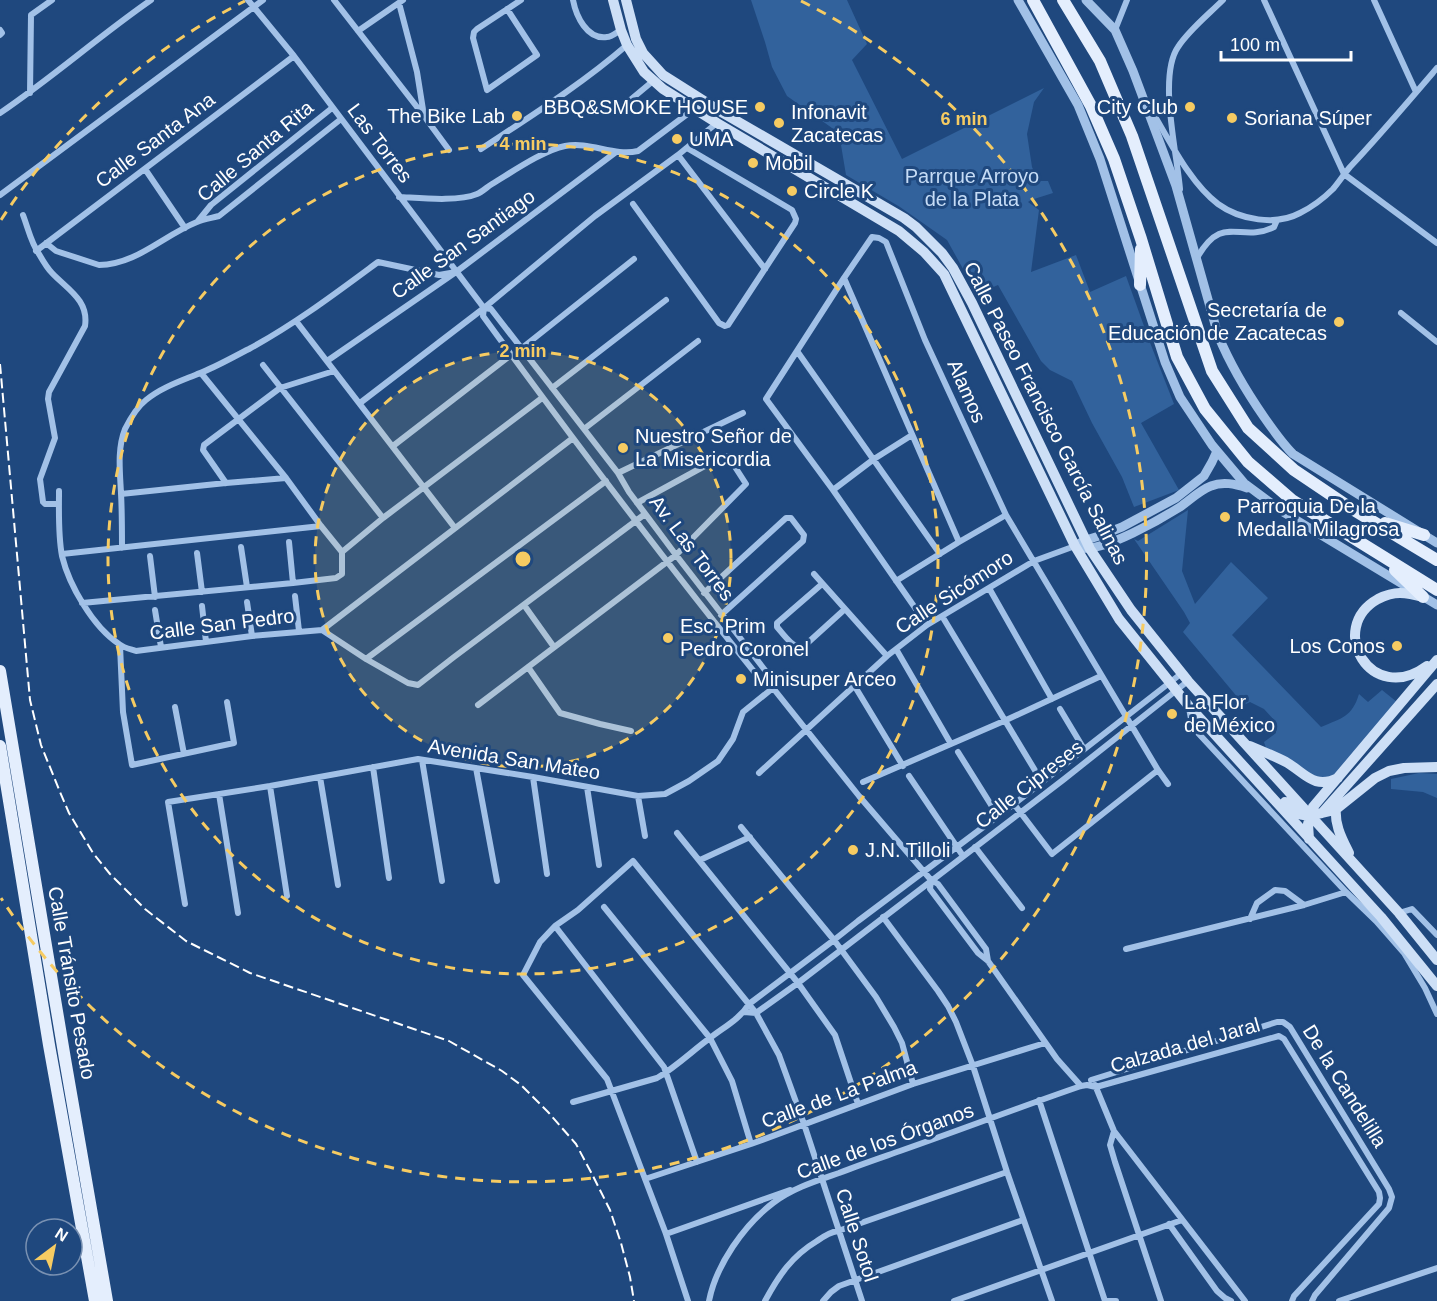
<svg xmlns="http://www.w3.org/2000/svg" width="1437" height="1301" font-family="Arial,sans-serif">
<rect width="100%" height="100%" fill="#1f487e"/>
<path fill="#32629c" d="M751,0H847L867,44L852,60L902,159L1044,88L1034,102L1027,134L1032,167L1038,181H1048L1053,193L1031,200L1028,202L1039,210L1031,272L1076,255L1090,292L1126,276L1149,340L1174,404L1141,423L1179,490L1134,507L1122,477L1092,423L1072,381L1050,370L1041,361L998,285L977,294L947,240L900,207L846,175L839,133L787,96L772,67L765,42Z
M1188,510L1182,571L1195,604L1231,562L1268,598L1232,635L1321,727C1342,718 1352,717 1359,694L1368,702L1382,690L1397,702L1336,775L1325,779L1315,777L1266,748L1264,742L1276,733L1273,723L1275,721L1264,709L1250,702L1244,705L1183,632L1190,623L1184,612L1134,539L1138,541Z
M1419,773L1437,774V798L1423,792L1391,789V779Z"/>
<g fill="none" stroke-linecap="round" stroke-linejoin="round">
<path stroke="#a2c1e7" stroke-width="6" d="M248,0L294,56L484,308
M334,0L424,116L449,150
M573,0C576,16 587,40 607,37C612,37 617,32 621,30
M1264,0L1344,174L1437,243
M1374,0L1416,92
M399,3L417,72L424,116
M507,9L537,55L487,90L473,38L474,32L477,29L521,0
M0,30L2,33L0,35
M1115,30L1127,0
M358,31L403,0
M30,93L31,15L52,0
M1150,108C1169,139 1189,182 1218,204C1240,220 1276,226 1300,213C1312,207 1324,198 1333,189C1339,182 1344,174 1350,167C1380,135 1408,102 1437,68
M617,111L653,81
M0,113C52,78 99,36 151,0
M481,149C531,116 582,84 627,45
M678,155L765,269
M145,169L185,228
M1180,189C1177,153 1158,76 1178,47C1189,30 1209,14 1223,0
M0,195L263,0
M399,197C420,198 458,202 477,194C482,192 487,187 492,184C512,172 544,150 565,146C590,141 614,157 638,151L694,109
M633,204L719,323L725,326L728,325L795,223L796,219L792,210L687,148
M23,215C28,228 31,243 39,254C43,261 47,268 52,273C67,289 89,300 85,326L49,392L48,399L55,438L40,479L43,502L45,504H59
M198,221L211,205L332,108
M46,243L56,251L99,265C136,265 164,235 197,222C204,219 212,218 219,216L341,119
M36,251L294,56
M1197,258C1223,212 1240,244 1274,227L1277,220
M844,278L959,542
M484,308L483,316C574,441 667,564 764,684L773,688L859,796L931,880L938,884L986,949L988,961
M484,308L491,309L618,473L629,492L676,555L771,678L773,688
M1401,313L1437,342
M296,321L455,528
M522,348L634,259
M797,351L940,554
M327,361L456,272L616,152
M263,365L383,518
M201,373L286,478L321,526L342,552
M552,388L666,300
M360,403L484,308L595,216L678,155L718,122
M584,429L698,341
M393,446L511,355
M618,473L743,413
M226,483L203,450L204,445L280,388L334,371
M833,490L874,459L912,435
M59,491C59,512 58,535 62,556C69,585 93,627 119,644C124,648 130,649 136,651L252,636L322,630
M121,494L226,483L286,478
M289,542L293,583
M241,547L247,587
M122,548C122,530 122,511 121,493C120,472 117,449 125,429C130,419 137,407 146,400C162,387 181,381 200,373C216,367 233,357 249,349C295,324 336,293 378,262L439,275L456,272
M342,552L383,518L542,398
M197,553L202,592
M62,554L321,526
M150,556L155,597
M814,574L887,656
M896,581L959,542L1006,515
M822,584L777,623V627C784,635 792,647 802,648L845,609
M989,588L1052,699
M704,593L786,518H791L804,535L803,541L721,615
M295,596L299,631
M247,602L252,636
M82,603L293,583L336,578L342,574V552
M524,605L554,647
M202,606L206,642
M155,610L161,647
M942,616L1042,782
M927,625L833,490L766,399L844,278L872,237L879,238L886,242L925,340L1006,515L1158,770L1168,784
M322,630L366,659L408,683L418,685L454,657L645,514
M322,630L573,438
M120,646L123,712L132,765L234,743L227,702
M896,649L951,744
M366,659L606,481
M528,667L560,713L600,724L631,731
M854,685L903,766
M478,705L676,555L746,484L728,456L712,462L637,503
M175,707L184,754
M1189,708L1191,719L1198,733L1346,892L1376,921L1404,953L1425,988L1437,1014
M1060,709L1084,749
M958,752L998,816
M422,760L442,881
M373,767L389,878
M476,768L497,881
M759,773L887,656L927,625L1034,561L1075,546
M909,776L963,856
M320,777L338,885
M533,777L547,874
M863,782L1004,721L1101,676
M270,786L287,896
M587,787L599,865
M219,794L238,913
M638,796L645,836
M1014,804L1052,854L1158,770
M741,827L834,940L876,997L894,1027L902,1043L913,1084
M677,833L798,983L835,1035L858,1104
M975,847L1022,908
M700,860L750,837
M931,881L930,889L978,953L988,961L1057,1059L1081,1086
M185,904L168,802L270,786L418,759L533,777L638,796L665,794L689,781L718,761L733,739L743,712L773,688
M604,907L710,1038L732,1081L751,1144
M1399,913L1412,909L1437,935
M883,917L938,991L948,1006L956,1022L973,1066L1007,1172L1052,1301
M1250,919L1257,903L1275,890L1285,891L1304,905
M555,926L664,1067L697,1162
M1126,949L1304,905L1346,892
M744,1012L756,1013L798,983L1063,780L1188,681
M1091,1080L1277,1022H1283L1290,1027L1389,1189L1392,1197L1389,1208L1315,1295L1312,1301
M1095,1085L1114,1131L1245,1301
M1039,1100L1105,1301
M573,1102L657,1078C676,1067 692,1051 710,1038C724,1027 740,1019 749,1004L834,940L858,921L1014,804L1182,673
M1114,1131L1110,1145L1115,1162L1161,1301
M645,1179L751,1144L913,1084L1045,1043
M1169,1224L1217,1291L1225,1298L1231,1301
M666,1234L790,1190
M688,1301L666,1234L607,1079L523,975L540,942L555,926L578,910L633,861L756,1013L779,1055L804,1124L862,1301
M709,1301C716,1265 744,1225 773,1203C793,1188 816,1181 839,1173C859,1165 880,1158 900,1151C960,1130 1020,1107 1081,1086L1087,1085L1096,1087L1279,1036L1284,1039L1379,1192L1380,1198L1379,1204L1294,1296L1292,1301
M765,1301C779,1275 792,1256 817,1241C824,1236 830,1232 838,1231L1007,1172
M823,1301L831,1292L839,1286L1023,1220
M954,1301L1182,1220
M1107,1301H1116
M1339,1301L1437,1268"/>
<path stroke="#a2c1e7" stroke-width="9" d="M1018,0L1078,105L1100,159L1165,362L1180,397L1212,445L1244,483L1283,512L1437,605
M1086,0L1115,30L1133,71L1176,186L1218,335C1230,364 1246,391 1264,417C1273,430 1282,443 1293,454L1437,543
M1080,543L1086,540L1099,536L1122,527L1176,498L1204,476L1212,462L1217,451
M1083,548C1105,551 1161,519 1180,507C1190,500 1200,490 1211,486C1223,481 1235,484 1247,488"/>
<path stroke="#cddff6" stroke-width="10" d="M613,0L621,30L627,45L644,72L663,89L717,123L899,231L924,252L944,274L1075,546L1119,619L1188,705L1381,917L1437,986
M626,0L636,39L643,53L663,75L723,113L904,218L916,227L942,253L953,268L972,303L1090,549L1131,610L1188,681L1399,913L1437,960
M1423,597C1416,595 1407,593 1400,593C1393,593 1384,596 1378,599C1326,628 1371,707 1427,666
M1250,746C1262,751 1274,756 1286,762C1305,773 1314,790 1338,778
M1285,802C1300,817 1301,817 1322,813L1437,684
M1336,805C1334,824 1341,837 1349,853
M1322,813L1335,810L1375,778L1389,771L1404,768L1437,767
M1309,839L1308,824L1313,807L1437,660"/>
<path stroke="#e4eefd" stroke-width="12" d="M1033,0L1091,106L1114,159L1141,239L1177,357L1205,409L1248,462L1292,500L1437,590
M1063,0L1100,61L1132,136L1212,371L1248,428L1294,470L1349,507L1437,560
M1140,285L1141,249
M1385,523L1424,535
M1395,570L1423,597
M0,671L65,1059L107,1301
M0,746L49,1045L95,1301"/>
<path stroke="#fff" stroke-width="2" stroke-dasharray="10 4.5" stroke-linecap="butt" d="M0,364L30,700L41,745L60,792L69,813L93,853L110,874L145,909L186,941L250,973L449,1041L502,1071L521,1085L548,1112L576,1144L593,1176L610,1210L621,1243L630,1277L634,1301"/>
</g>
<circle cx="523" cy="559" r="208" fill="#f6cb62" fill-opacity=".12"/>
<g fill="none" stroke="#f6cb62" stroke-width="3" stroke-dasharray="10 8">
<circle cx="523" cy="559" r="208"/>
<circle cx="523" cy="559" r="415"/>
<path d="M1 220A623 623 0 0 1 245 1M801 1A623 623 0 1 1 1 898"/>
</g>
<g fill="#f6cb62" stroke="#1f487e" stroke-width="2">
<circle cx="760" cy="107" r="6"/>
<circle cx="1190" cy="107" r="6"/>
<circle cx="517" cy="116" r="6"/>
<circle cx="1232" cy="118" r="6"/>
<circle cx="779" cy="123" r="6"/>
<circle cx="677" cy="139" r="6"/>
<circle cx="753" cy="163" r="6"/>
<circle cx="792" cy="191" r="6"/>
<circle cx="1339" cy="322" r="6"/>
<circle cx="623" cy="448" r="6"/>
<circle cx="1225" cy="517" r="6"/>
<circle cx="668" cy="638" r="6"/>
<circle cx="1397" cy="646" r="6"/>
<circle cx="741" cy="679" r="6"/>
<circle cx="1172" cy="714" r="6"/>
<circle cx="853" cy="850" r="6"/>
</g>
<g text-anchor="middle" dominant-baseline="central" stroke-width="6" stroke-linejoin="round" paint-order="stroke">
<g font-size="20" fill="#fff" stroke="#1f487e" text-anchor="start">
<text x="748" y="107" text-anchor="end">BBQ&amp;SMOKE HOUSE</text>
<text x="1178" y="107" text-anchor="end">City Club</text>
<text x="791" y="112">Infonavit<tspan x="791" dy="23">Zacatecas</tspan></text>
<text x="505" y="116" text-anchor="end">The Bike Lab</text>
<text x="1244" y="118">Soriana Súper</text>
<text x="689" y="139">UMA</text>
<text x="765" y="163">Mobil</text>
<text x="804" y="191">Circle K</text>
<text x="1327" y="310" text-anchor="end">Secretaría de<tspan x="1327" dy="23">Educación de Zacatecas</tspan></text>
<text x="635" y="436">Nuestro Señor de<tspan x="635" dy="23">La Misericordia</tspan></text>
<text x="1237" y="506">Parroquia De la<tspan x="1237" dy="23">Medalla Milagrosa</tspan></text>
<text x="680" y="626">Esc. Prim<tspan x="680" dy="23">Pedro Coronel</tspan></text>
<text x="1385" y="646" text-anchor="end">Los Conos</text>
<text x="753" y="679">Minisuper Arceo</text>
<text x="1184" y="702">La Flor<tspan x="1184" dy="23">de México</tspan></text>
<text x="865" y="850">J.N. Tilloli</text>
</g>
<g font-size="20" fill="#fff" stroke="#1f487e">
<text transform="translate(155 140) rotate(-37)">Calle Santa Ana</text>
<text transform="translate(380 143) rotate(53)">Las Torres</text>
<text transform="translate(255 151) rotate(-40)">Calle Santa Rita</text>
<text transform="translate(463 244) rotate(-36)">Calle San Santiago</text>
<text transform="translate(967 391) rotate(66)">Alamos</text>
<text transform="translate(1046 413) rotate(63)">Calle Paseo Francisco García Salinas</text>
<text transform="translate(692 548) rotate(53)">Av. Las Torres</text>
<text transform="translate(954 592) rotate(-33)">Calle Sicómoro</text>
<text transform="translate(222 624) rotate(-7)">Calle San Pedro</text>
<text transform="translate(514 759) rotate(9)">Avenida San Mateo</text>
<text transform="translate(1029 784) rotate(-38)">Calle Cipreses</text>
<text transform="translate(72 983) rotate(80)">Calle Tránsito Pesado</text>
<text transform="translate(1185 1045) rotate(-16)">Calzada del Jaral</text>
<text transform="translate(1345 1086) rotate(58)">De la Candelilla</text>
<text transform="translate(839 1094) rotate(-20)">Calle de La Palma</text>
<text transform="translate(885 1141) rotate(-20)">Calle de los Órganos</text>
<text transform="translate(857 1235) rotate(72)">Calle Sotol</text>
</g>
<g font-size="20" fill="#c6dcf6" stroke="#1f487e">
<text x="972" y="176">Parrque Arroyo<tspan x="972" dy="23">de la Plata</tspan></text>
</g>
</g>
<circle cx="523" cy="559" r="9" fill="#f6cb62" stroke="#1f487e" stroke-width="3"/>
<g font-size="18" text-anchor="middle" font-weight="bold" fill="#f6cb62" stroke="#1f487e" stroke-width="6" stroke-linejoin="round" paint-order="stroke">
<text x="964" y="125">6 min</text>
<text x="523" y="150">4 min</text>
<text x="523" y="357">2 min</text>
</g>
<g transform="translate(54 1247) rotate(32)"><circle r="28" fill="#1f487e" stroke="#7991b2" stroke-width="1.5"/>
<path d="M0-4.5L10 22L0 15L-10 22Z" fill="#f6cb62"/>
<text y="-9" font-size="16" font-weight="bold" text-anchor="middle" fill="#ffffff">N</text>
</g>
<path d="M1221 51v9h130v-9" fill="none" stroke="#ffffff" stroke-width="3"/>
<text x="1230" y="51" font-size="18" fill="#ffffff" stroke="#1f487e" stroke-width="4.5" paint-order="stroke">100 m</text>
</svg>
